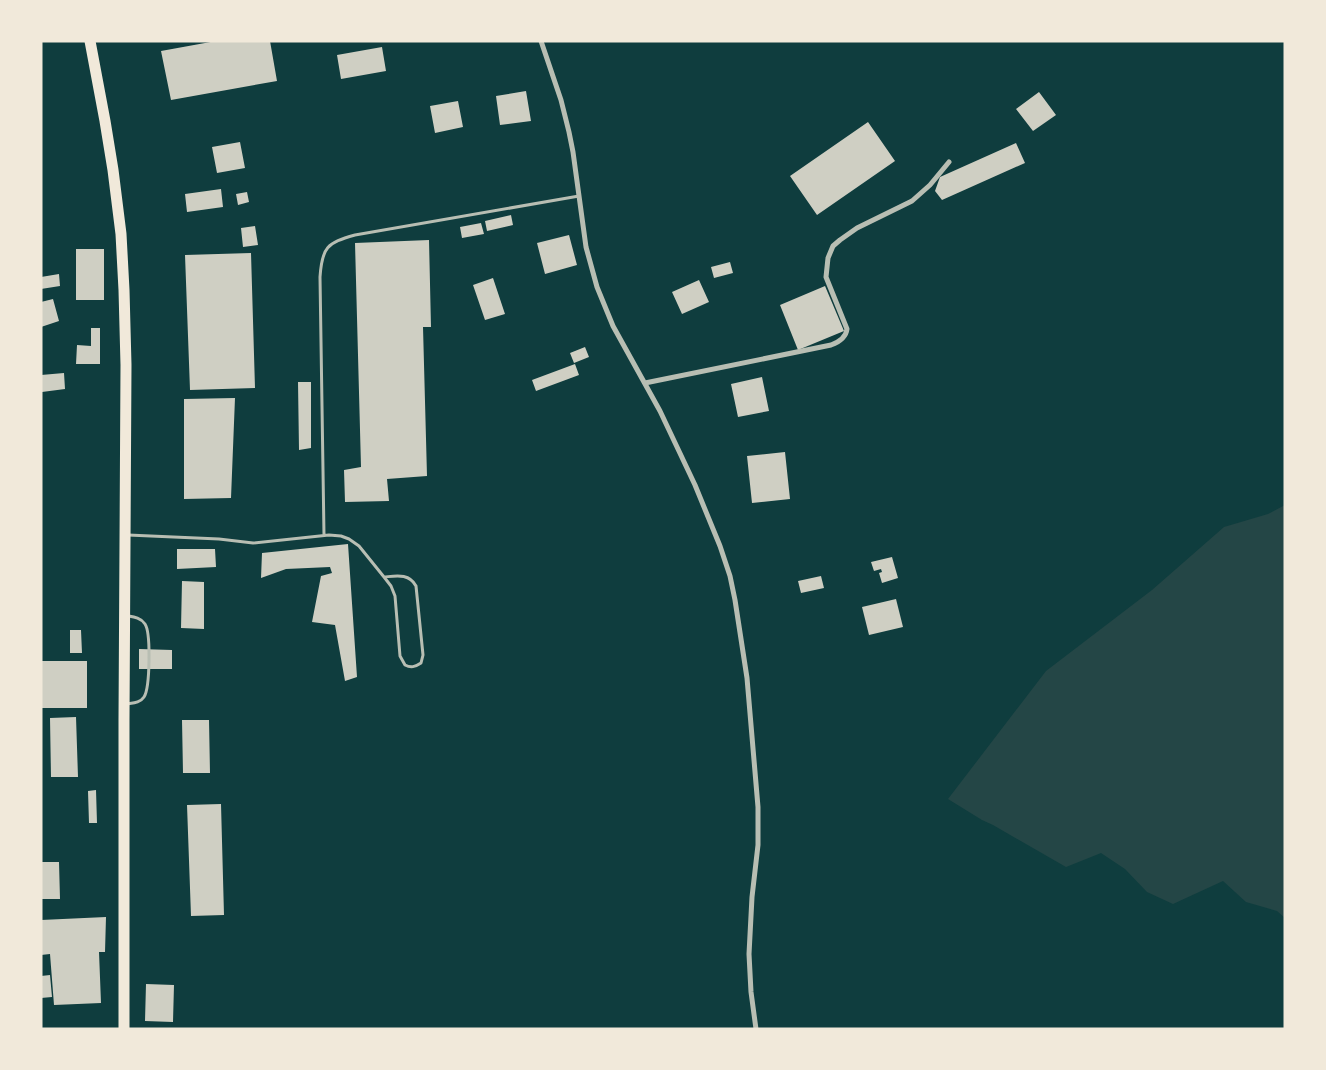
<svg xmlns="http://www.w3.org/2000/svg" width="1326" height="1070" font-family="'PT Sans',sans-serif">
<rect width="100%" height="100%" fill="#0f3d3e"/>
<path fill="#244646" d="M1285,505V918L1277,911L1246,902L1223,881L1173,904L1147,892L1125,869L1101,853L1066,867L993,825L982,820L948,799L1046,671L1152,590L1224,527L1268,514Z"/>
<path fill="#cfcfc3" d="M216,41H270L277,81L171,100L161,51Z
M382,47L386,71L341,79L337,55Z
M526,91L531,121L500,125L496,96Z
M1039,92L1056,115L1033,131L1016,109Z
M458,101L463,127L435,133L430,106Z
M868,122L895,161L817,215L790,176Z
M240,142L245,168L217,173L212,147Z
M1016,143L1025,163L942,200L935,191L940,177Z
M221,189L223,207L187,212L185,194Z
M247,192L249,202L238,205L236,194Z
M511,215L513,225L487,231L485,221Z
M481,223L484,234L462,238L460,227Z
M255,226L258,245L243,247L241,228Z
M569,235L577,265L545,274L537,243Z
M429,240L431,327H423L427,476L387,479L389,501L345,502L344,470L361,467L355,243Z
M76,249H104V300H76Z
M251,253L255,388L190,390L185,255Z
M730,262L733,273L714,278L711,267Z
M59,274L60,286L41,289V277Z
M493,278L505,314L485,320L473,285Z
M699,280L709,302L682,314L672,292Z
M825,286L844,331L798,350L780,305Z
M53,299L59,321L41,327V302Z
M91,328H100V364H76L77,345L91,346Z
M585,347L589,357L574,363L570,353Z
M575,364L579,375L536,391L532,380Z
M64,373L65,389L42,392L41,375Z
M762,377L769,411L738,417L731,384Z
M298,382H311V448L299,450Z
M235,398L231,498L184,499V399Z
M785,452L790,499L752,503L747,456Z
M348,544L357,677L345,681L335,625L312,622L321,576L332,573L330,567L286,569L261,578L262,553Z
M177,549H215L216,567L177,569Z
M892,557L898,578L882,583L879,573L882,572L881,569L874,571L871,562Z
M821,576L824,588L801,593L798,581Z
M182,581L204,582V629L181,628Z
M896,599L903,627L869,635L862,607Z
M70,630H81L82,653H70Z
M139,649L172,650V669H139Z
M41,661H87V708H41Z
M76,717L78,777H51L50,718Z
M182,720H209L210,773H183Z
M96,790L97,823H89L88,791Z
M221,804L224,915L191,916L187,805Z
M41,862H59L60,899H41Z
M106,917L105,952H99L101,1003L54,1005L50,954L41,955V920Z
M50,975L52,997L41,998V976Z
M146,984L174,985L173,1022L145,1021Z"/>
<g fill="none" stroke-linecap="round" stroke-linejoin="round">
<path stroke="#b8beb3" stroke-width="3" d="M128,535L219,539L253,543L329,535L341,536L349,539L359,546L384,577L391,586L395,596L400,656L405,665C411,668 415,667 421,663L423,655L416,586C409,573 396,576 384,577
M324,535L320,277C322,247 327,243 355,235L579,196
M127,704C133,703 140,703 144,697C150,688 151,633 145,624C141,618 134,617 128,616"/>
<path stroke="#b8beb3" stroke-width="5" d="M541,41L561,100L569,132L573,152L586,247L597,287L613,326L660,411L695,485L720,546L730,576L735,600L747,678L758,807V845L752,897L749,954L751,992L756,1029
M645,383L831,345C839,342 846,338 847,329L826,277L828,258L833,246L840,240L857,228L912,201L930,185L949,162"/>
<path stroke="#f1e9da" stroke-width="11" d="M90,41L105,121L113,170L121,234L124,290L126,365L124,720V1029"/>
</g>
<rect width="1326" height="1070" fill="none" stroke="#f1e9da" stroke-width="85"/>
</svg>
